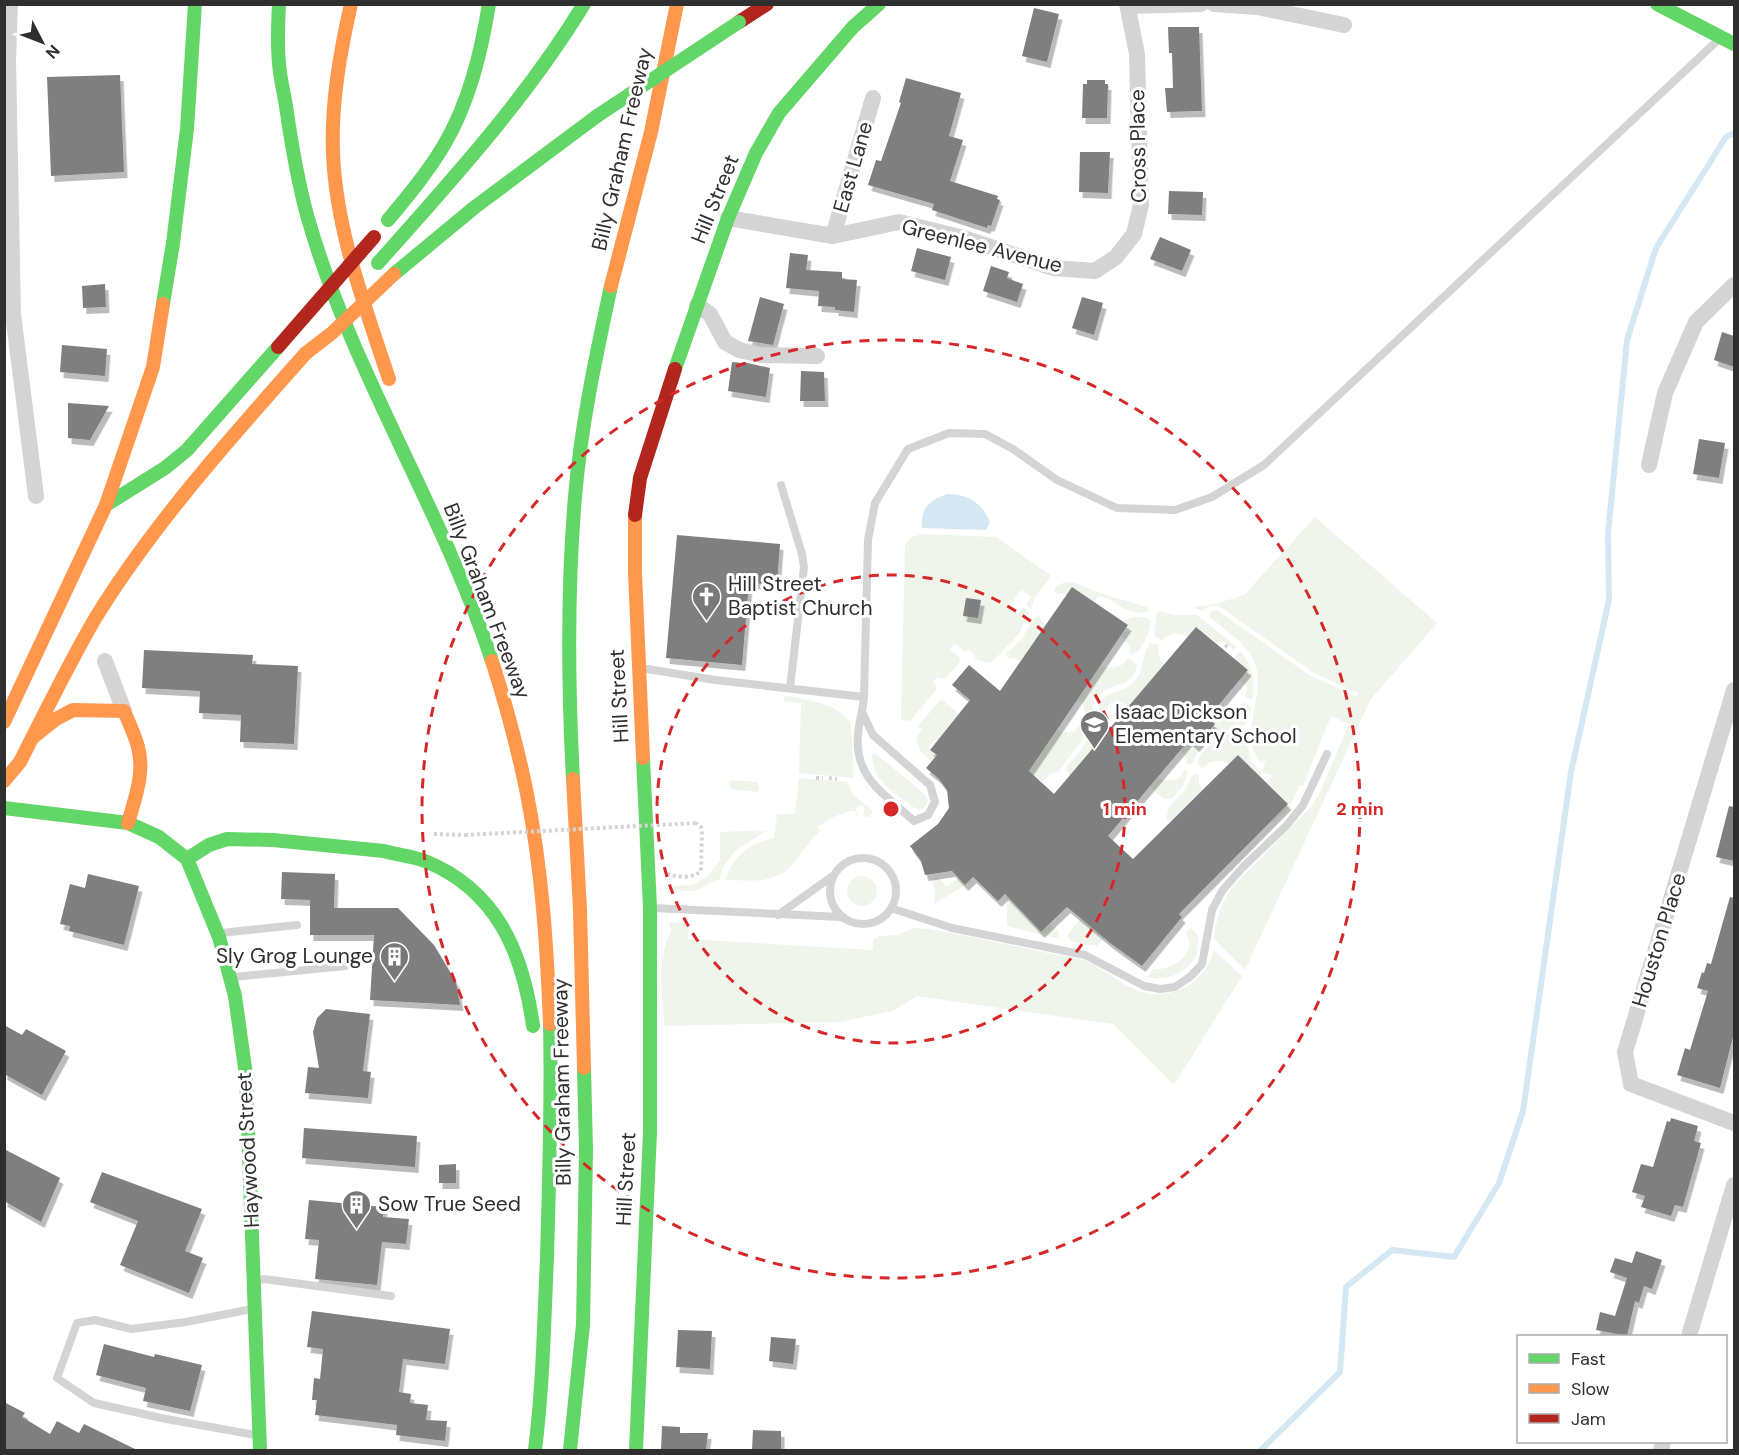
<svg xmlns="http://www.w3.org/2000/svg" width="1739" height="1455" font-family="'DM Sans',sans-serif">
<defs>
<filter id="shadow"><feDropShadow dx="3.5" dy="6" stdDeviation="0" flood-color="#0004"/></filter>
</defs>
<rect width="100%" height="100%" fill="#fff"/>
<path fill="#f0f5eb" d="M1315,517L1437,623L1371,699L1245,970L1214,939C1216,918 1221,904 1233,886L1310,808L1319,794L1349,724L1331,716L1303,786L1300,785L1289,808L1273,822L1271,821L1288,804L1266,782L1273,776L1262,772L1266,761L1260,762C1237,738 1268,692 1254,661C1247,644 1225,630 1211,618L1209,616L1210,612L1217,610L1223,614L1309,675L1356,696L1358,693L1314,673L1219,606H1210L1202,611L1193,607L1215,604L1244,595Z
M922,534L996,537L1050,575V578L1035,597L1031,609L1026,605L1031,597L1021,590L1009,607L1018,614L1024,607L1029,612L1019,634L993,661L991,663L976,660L974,659L976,656L970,650L964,651L955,644L950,650L959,657L960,662L945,679L937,677L933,682L936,685V690L911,720L906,721L901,719V711L905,544L912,537Z
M1065,582L1075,583L1106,595L1147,607L1149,612C1122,616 1119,600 1099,596L1093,602L1063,594L1054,593L1055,587Z
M1159,611L1174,615H1197L1237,647L1234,650L1222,640L1218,644L1197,627L1188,637C1178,632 1169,632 1162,641L1154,635L1157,613Z
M1039,616L1045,626L1020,661L1013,658L1009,659L1006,654L1021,640L1034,618Z
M1134,617H1146L1151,621C1149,633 1144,648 1134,654L1129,653V645L1121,636L1128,626L1124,622L1127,619Z
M1150,643L1159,645L1158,655L1164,665L1129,706C1118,699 1108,702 1101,713L1098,707C1104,690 1122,694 1133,683C1145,672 1141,655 1150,643Z
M1240,651C1251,662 1257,684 1252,699L1245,697L1247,687L1240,680L1248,670L1234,658Z
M1128,658L1137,664C1136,689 1106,682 1096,699C1093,703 1093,708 1092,713L1086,714L1082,703L1077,700L1101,666C1112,669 1121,669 1128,658Z
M786,696C806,699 844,705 851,725L854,778L799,773L801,703L784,702V697Z
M941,699L959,714L938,741L935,739L929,746V749L938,756L944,772L920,751L916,738L922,730L918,726Z
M1243,702L1248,704L1251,708L1248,721L1245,725C1215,732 1206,735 1192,764L1187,765V758L1180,750L1190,740L1197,745L1214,724L1208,718L1216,708C1227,716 1235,713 1243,702Z
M1100,718L1102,730L1106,734L1070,776L1065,769C1078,752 1092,741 1096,719Z
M1084,720L1090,723L1083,739L1058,772L1050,774L1042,782L1029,771L1057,730L1062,732H1074Z
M1243,731L1247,735L1250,759L1261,772V777L1238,755L1229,764C1219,759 1209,760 1202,769L1198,764V759C1209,742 1223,734 1243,731Z
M875,753L926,795L928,802L924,808L919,810L913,807C894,792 872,781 872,755Z
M1185,770L1188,773L1182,787L1171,799H1164L1150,787L1158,777L1165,781L1178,779Z
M1199,774V783L1203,790L1170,822L1166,820L1169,807L1184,791L1193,775Z
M799,778L847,782L854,796L872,810V814L869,817L863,816L865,808L862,805L859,806L856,810L858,816H856L855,811H851L833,817L817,827L820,831C809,841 802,854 792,865C774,885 750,880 725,880C732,856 750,843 774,838L777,814H795Z
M731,780L758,782L759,790L757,792L731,789L728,783Z
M768,830L736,850L723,867L720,879C710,881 705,887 696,890C688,893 678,890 670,889L671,886L693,885L707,877L720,860V832Z
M936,876L947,886L959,878L965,885L934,904L935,891L932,881Z
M847 891a15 15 0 1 1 30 0a15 15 0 1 1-30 0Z
M1007,896L1041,932L1050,924L1059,932V936L1056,938L1007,926Z
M1081,918L1104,938L1097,946L1072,942L1068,938V934Z
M671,922L687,923L689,925L688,939L873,950V940L879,936L897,935L913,928L930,929C966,936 1002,943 1038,951C1051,954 1065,955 1079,959C1106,966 1128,995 1157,994C1186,994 1206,977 1214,950L1242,976L1174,1085L1113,1024L917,996L893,1011L839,1022L664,1026C663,996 656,959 671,931L669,923Z
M1190,928L1197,934C1205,963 1174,984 1147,977L1154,969C1173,971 1198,953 1186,933Z"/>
<path fill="#d6e7f4" d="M948,494C968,494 982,503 990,522L986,530L922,528C920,508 930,499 948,494Z"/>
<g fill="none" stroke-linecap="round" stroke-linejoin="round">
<path stroke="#d6e7f4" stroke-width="6" d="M1261,1450L1340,1372L1346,1287L1392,1250L1454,1257L1499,1183L1523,1111L1571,772L1609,600L1608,534L1627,340L1656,248L1726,137L1734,133"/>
</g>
<path fill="#7f7f7f" filter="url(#shadow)" d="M1034,8L1059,14L1047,62L1022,56Z
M1168,27H1199L1202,111L1167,112L1165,88H1173L1172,53H1169Z
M120,75L124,172L51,176L47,77Z
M906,78L961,93L949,136L963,140L950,181L998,196L997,199L1000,200L991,226L988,225L987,228L932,210L934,204L868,185L876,160L881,161L901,103L899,102Z
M1087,80H1105V84H1108L1107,118H1082L1083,84H1087Z
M1080,152H1110L1108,193L1079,192Z
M1169,191L1203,192L1202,215L1168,214Z
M1160,237L1191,250L1182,271L1150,259Z
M917,248L951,257L945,280L911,271Z
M790,253L808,255L806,270L842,272V279L857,280L854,312L835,310V307L818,306L819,291L786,288Z
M991,266L1009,272L1007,278L1023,284L1017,302L983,291Z
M105,284L106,307L83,308L82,286Z
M760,297L784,304L773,345L748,341Z
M1082,297L1103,303L1094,335L1072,328Z
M1722,332L1734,336V367L1714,360Z
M62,345L107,349L105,376L60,372Z
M732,362L742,363L743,362L770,368L766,397L728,391Z
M801,371L824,372L825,401H800Z
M68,403L109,406L90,440L68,438Z
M1699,439L1725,443L1719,478L1693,474Z
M677,535L780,544L777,585L749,583L742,665L666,658Z
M1072,587L1128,625L1029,771L1054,794L1196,627L1248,670L1208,718L1215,724L1196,746L1189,740L1108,836L1133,859L1238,755L1288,804L1179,914L1182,917L1142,966L1110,943L1067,907L1041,932L1005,894L998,901L973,877L965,885L952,871L925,875L921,861L910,846L938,824L949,808L947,790L938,778L926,768L937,755L930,750L970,700L952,685L969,665L1000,691Z
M966,598L981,600L978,618L963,616Z
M144,650L253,655L252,664L298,666L294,744L240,742L241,715L199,713L200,691L142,688Z
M1729,806L1734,807V861L1716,857Z
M282,872L335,874L334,908H398L434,945L456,982L460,1005L370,1000L374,935H310V900L281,899Z
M88,874L139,886L124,945L69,931L70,926L60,924L70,884L85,888Z
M1730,897L1734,898V1033L1720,1088L1677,1075L1685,1048L1690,1050L1708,991L1697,988L1702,972L1704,973L1707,963L1711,964Z
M326,1009L370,1014L363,1071L371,1072L368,1098L305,1093L308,1067L319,1068L313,1032L317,1018Z
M4,1025L22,1035L26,1029L66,1051L42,1095L4,1074Z
M1671,1118L1698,1126L1694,1141L1701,1143L1683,1207L1675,1205L1671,1216L1641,1207L1645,1196L1632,1192L1641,1164L1653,1167L1667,1121L1670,1122Z
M304,1128L417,1136L415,1167L302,1158Z
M4,1149L60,1178L41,1222L4,1201Z
M456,1164V1183H439V1165Z
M102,1172L202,1209L185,1251L203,1258L189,1293L120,1265L138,1221L90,1202Z
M309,1200L384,1207L383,1217L409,1219L406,1244L382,1242L377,1285L315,1279L319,1240L305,1239Z
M1636,1251L1662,1260L1652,1289L1644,1286L1639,1303L1635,1301L1627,1336L1596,1330L1600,1312L1615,1316L1627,1278L1610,1272L1615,1258L1632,1263Z
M312,1311L450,1329L445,1364L403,1359L399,1392L411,1394L410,1403L428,1405L426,1420L447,1421L445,1441L396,1435L397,1425L315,1415L317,1400H312L314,1378L320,1379L323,1349L307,1347Z
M678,1330L712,1331L710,1369L676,1367Z
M771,1337L796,1339L793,1364L769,1361Z
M104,1344L154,1357L155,1354L202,1365L190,1411L143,1401L146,1388L96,1375Z
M4,1402L25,1413L22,1417L50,1434L57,1421L79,1433L84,1424L137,1450H4Z
M662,1426L680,1427V1433H708L706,1450H661Z
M753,1430L781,1431V1450H752Z"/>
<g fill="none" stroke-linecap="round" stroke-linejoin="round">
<path stroke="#d4d4d4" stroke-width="4" stroke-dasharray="3 3" stroke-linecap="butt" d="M1225,645L1229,648
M816,778H823
M829,778L837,779
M434,834L465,835
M667,874C678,877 692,879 701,871L702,833L701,827L696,823"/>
<path stroke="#d4d4d4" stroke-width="8" d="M781,485L802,554L804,567L790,688
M641,668L715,680L864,697
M863,714L873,735L930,785L935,802L928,815L914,821C885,794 854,779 858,734C859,722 863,710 864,697L868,540L875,503L908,449L949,433L985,434L1013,449L1057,480L1117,508L1175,510L1212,497L1264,465L1718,40
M830 891a33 33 0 1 1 66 0a33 33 0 1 1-66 0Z
M653,908L841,917
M891,908L952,928L1085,955L1144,986L1160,989L1175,987L1191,976L1202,964L1212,910L1222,891L1242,868L1287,825L1303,805L1327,754
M778,915L834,875
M221,933L297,925
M233,977L346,966
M257,1281L264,1279L391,1296
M252,1309L186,1322L131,1329L95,1320L77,1323L57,1378L94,1403L166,1419L256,1435"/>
<path stroke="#d4d4d4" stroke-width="16" d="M10,4L8,61L13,314L36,496
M1214,4L1257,7L1344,25
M1128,6L1201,4
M728,218L833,236L899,222L964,238L1053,268L1095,271L1116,257L1134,234L1141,205L1137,54L1127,4
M833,236L873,98
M697,305L710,314L725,342L739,350L761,355L817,356
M1649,465L1665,393L1696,322L1734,285
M105,661L124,711
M1734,690L1625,1052L1631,1084L1734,1123
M1689,1336L1734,1185
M1661,1450L1663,1442"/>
<path stroke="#63d668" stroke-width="14" d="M279,4C278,24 277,43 279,63C280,80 285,96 287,113C292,147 298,182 307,215C351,371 442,508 492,661
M1657,4L1734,44
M388,220C408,196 428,172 444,145C469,103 481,53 489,4
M378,263C452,180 526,99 584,4
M394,274L475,207L597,116
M163,304L173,243L187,129L195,4
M675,369L728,218L756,153L779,113L853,27L879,4
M106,505L165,468L187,450L278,347
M573,779C568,685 567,590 575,497C581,425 596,356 611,286
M4,808L128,823L159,837L187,859L209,845L227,839L273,840L384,851
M384,851C397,855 412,856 425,861C497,890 523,953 533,1026
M187,859L219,937L235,996L246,1075L260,1450
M535,1450C543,1386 544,1322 547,1258C549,1180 552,1102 550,1024
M570,1450L583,1325L586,1150L584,1068
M636,1450L650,1132V908L643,758"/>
<path stroke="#ff974d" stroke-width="14" d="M351,4C340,53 331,103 333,153C336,231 365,306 389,379
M611,286L651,132L677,4
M106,505L153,367L163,304
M635,515V572L643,758
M492,661C506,705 518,749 527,794C542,870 547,947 550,1024
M4,722L106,505
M32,738C53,697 73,656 96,617C154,523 233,435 306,353
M573,779L580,910L584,1068
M4,781L20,762L32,738L56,719L73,710L124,711C129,723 135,735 138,747C145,773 135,798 128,823"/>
<path stroke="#b3261e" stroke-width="14" d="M739,22L767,4
M635,515L640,478L675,369"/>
<path stroke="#d4d4d4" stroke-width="4" stroke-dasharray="3 3" stroke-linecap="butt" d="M465,835L696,823"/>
<path stroke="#63d668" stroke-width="14" d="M597,116L739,22"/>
<path stroke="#ff974d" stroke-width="14" d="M306,353L332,333L394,274"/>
<path stroke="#b3261e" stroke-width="14" d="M278,347L374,237"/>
</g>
<g fill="none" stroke="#d62828" stroke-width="3" stroke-dasharray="10 8">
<circle cx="891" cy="809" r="234"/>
<circle cx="891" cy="809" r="469"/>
</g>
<defs>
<symbol id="church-pin" viewBox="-11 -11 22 30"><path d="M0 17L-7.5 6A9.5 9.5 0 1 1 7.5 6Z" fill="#787878" stroke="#fff"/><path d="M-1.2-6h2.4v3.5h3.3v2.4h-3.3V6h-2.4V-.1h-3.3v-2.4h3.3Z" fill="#fff"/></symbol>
<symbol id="school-pin" viewBox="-11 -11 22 30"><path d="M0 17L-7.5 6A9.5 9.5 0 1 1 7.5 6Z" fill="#787878" stroke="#fff"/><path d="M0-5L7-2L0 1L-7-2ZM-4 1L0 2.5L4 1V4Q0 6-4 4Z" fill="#fff"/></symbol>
<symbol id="building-pin" viewBox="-11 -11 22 30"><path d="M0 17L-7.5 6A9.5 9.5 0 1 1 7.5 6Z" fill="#787878" stroke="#fff"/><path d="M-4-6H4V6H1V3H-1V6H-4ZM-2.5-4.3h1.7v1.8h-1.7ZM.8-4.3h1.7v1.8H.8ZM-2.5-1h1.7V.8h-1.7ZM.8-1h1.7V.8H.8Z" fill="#fff"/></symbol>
</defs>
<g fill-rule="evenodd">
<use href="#church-pin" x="690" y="580" width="33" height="45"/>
<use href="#school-pin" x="1078" y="708" width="33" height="45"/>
<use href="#building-pin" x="378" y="940" width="33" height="45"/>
<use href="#building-pin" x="340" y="1188" width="33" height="45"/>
</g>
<g text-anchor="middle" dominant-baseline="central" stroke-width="6" stroke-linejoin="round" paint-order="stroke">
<g font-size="21" fill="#2f2f2f" stroke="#fff">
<text transform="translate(1138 146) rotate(-91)">Cross Place</text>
<text transform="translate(622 149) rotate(-77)">Billy Graham Freeway</text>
<text transform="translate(853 167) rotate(-74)">East Lane</text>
<text transform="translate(715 199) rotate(-68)">Hill Street</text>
<text transform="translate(982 246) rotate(14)">Greenlee Avenue</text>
<text transform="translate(487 601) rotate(69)">Billy Graham Freeway</text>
<text transform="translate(619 696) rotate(-93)">Hill Street</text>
<text transform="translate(1659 940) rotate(-73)">Houston Place</text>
<text transform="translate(562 1082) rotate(-91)">Billy Graham Freeway</text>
<text transform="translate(248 1150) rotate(-93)">Haywood Street</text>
<text transform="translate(626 1179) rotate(-87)">Hill Street</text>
</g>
<g font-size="21" fill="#2f2f2f" stroke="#fff" text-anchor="start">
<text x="728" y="584">Hill Street<tspan x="728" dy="24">Baptist Church</tspan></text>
<text x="1115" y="712">Isaac Dickson<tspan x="1115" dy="24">Elementary School</tspan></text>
<text x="373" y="956" text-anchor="end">Sly Grog Lounge</text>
<text x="378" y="1204">Sow True Seed</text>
</g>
</g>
<circle cx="891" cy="809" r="9" fill="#d62828" stroke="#fff" stroke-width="3"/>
<g font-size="18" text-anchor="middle" font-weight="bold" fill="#d62828" stroke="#fff" stroke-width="6" stroke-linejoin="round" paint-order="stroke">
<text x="1125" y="815">1 min</text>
<text x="1360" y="815">2 min</text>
</g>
<rect width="1739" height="1455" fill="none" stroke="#2f2f2f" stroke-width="12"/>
<rect x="1517" y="1335" width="210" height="108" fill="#ffffff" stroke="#acacac" stroke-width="1.5"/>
<rect x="1529" y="1354" width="30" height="9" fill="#63d668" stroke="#acacac" stroke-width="1.5"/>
<text x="1571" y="1365" font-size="18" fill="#2f2f2f">Fast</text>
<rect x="1529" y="1384" width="30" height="9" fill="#ff974d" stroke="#acacac" stroke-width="1.5"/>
<text x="1571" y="1395" font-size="18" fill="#2f2f2f">Slow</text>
<rect x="1529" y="1414" width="30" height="9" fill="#b3261e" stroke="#acacac" stroke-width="1.5"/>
<text x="1571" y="1425" font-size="18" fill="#2f2f2f">Jam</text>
<g transform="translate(42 42) rotate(132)" stroke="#ffffff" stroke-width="4.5" paint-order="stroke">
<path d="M0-4.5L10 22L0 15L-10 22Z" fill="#2f2f2f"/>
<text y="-9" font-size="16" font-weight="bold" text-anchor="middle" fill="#2f2f2f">N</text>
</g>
</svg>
